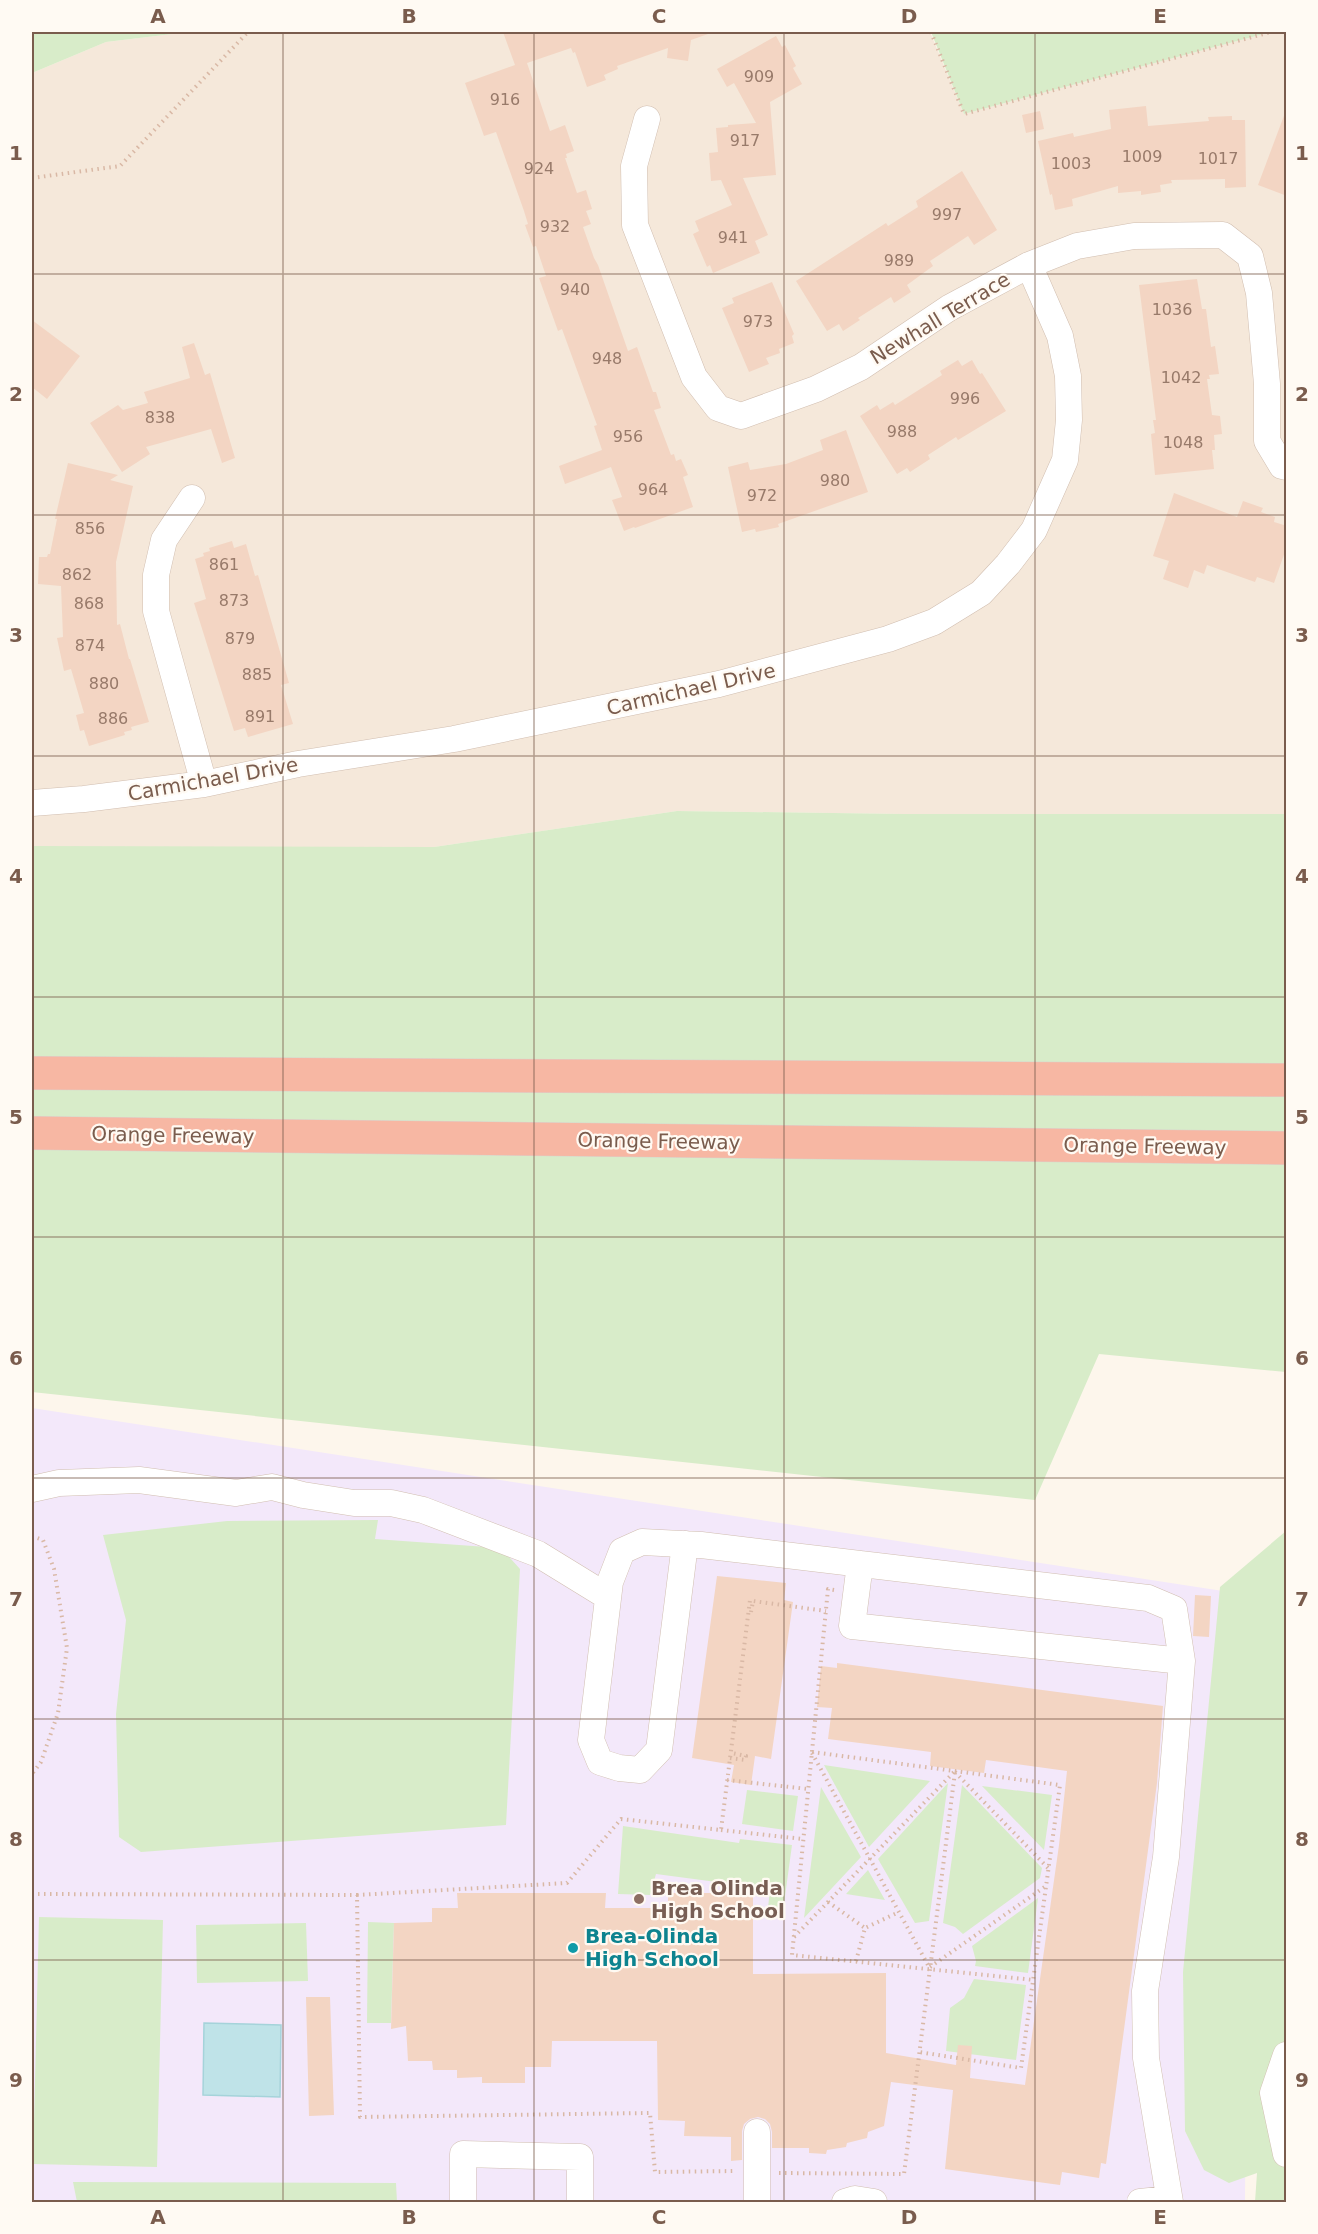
<svg xmlns="http://www.w3.org/2000/svg" width="1318" height="2234" font-family="'DejaVu Sans',sans-serif">
<rect width="100%" height="100%" fill="#fdf6ec"/>
<path fill="#f5e8da" d="M189,32H930L964,114L1271,32H1286V814H904L677,811L434,847L32,870V73L106,42Z"/>
<path fill="#f3e8fa" d="M32,1408L1249,1595L1245,2202H32Z"/>
<path fill="#d8ecc9" d="M32,32H189L106,42L32,73Z
M931,32H1271L964,114Z
M677,811L904,814H1286V1372L1099,1354L1035,1500L32,1392V846L434,847Z
M378,1520L375,1539L501,1548L520,1569L506,1825L141,1852L119,1837L116,1714L126,1620L103,1535L227,1521Z
M1286,1531V2202H1255L1257,2173L1229,2183L1204,2170L1185,2131L1183,1972L1220,1587Z
M824,1765L930,1781L869,1847Z
M948,1783L929,1921L915,1923L878,1859Z
M962,1785L1042,1868L1040,1878L963,1934L955,1927L943,1923Z
M982,1786L1052,1795L1044,1850Z
M821,1787L861,1857L804,1918Z
M747,1790L798,1796L793,1831L742,1824Z
M623,1826L739,1843L740,1839L792,1845L783,1911L768,1908L770,1889L656,1874L650,1895L618,1894Z
M868,1870L885,1900L846,1894Z
M1038,1898L1028,1973L975,1966L976,1961L972,1946Z
M39,1917L163,1920L157,2167L33,2164Z
M368,1922L394,1923L391,2023H367Z
M306,1923L308,1981L197,1983L196,1925Z
M974,1979L1026,1985L1016,2060L946,2051L950,2008L964,1998Z
M73,2182L396,2183L397,2202H77Z"/>
<path fill="#bfe3e8" stroke="#a5d3da" stroke-width="1.5" d="M204,2023L281,2025L280,2097L203,2095Z"/>
<path fill="#f3d5c3" d="M503,32H708V34L691,40L688,61L667,58L668,48L617,66L618,69L604,75L606,80L587,87L575,52L573,53L571,48L527,63L550,131L565,125L574,151L566,154L567,158H565L577,193L586,190L592,209L586,211L591,224L583,227L594,258L598,265L628,351L637,347L653,392H656L661,408L654,410L671,455L674,454L676,461L681,459L688,475L683,477L693,507L635,528L634,527L624,531L612,500L622,497L611,467L565,484L559,466L602,450L594,426L597,425L562,329L558,331L539,278L546,276L536,246L533,247L525,225L528,224L524,211L496,132L484,136L465,83L515,65Z
M776,36L782,47L785,45L796,66L793,68L802,84L770,102L776,175L743,178L768,235L755,241L760,253L713,273L710,265L707,267L693,234L699,231L695,221L732,205L721,180L711,181L709,153L718,152L716,128L728,127V125L756,123L734,83L727,87L717,69Z
M1146,106L1148,126L1209,121L1208,117L1232,116V120H1245L1246,187L1225,188V179L1171,180L1172,183L1160,185L1161,192L1141,195V191L1118,193V186L1072,199L1073,206L1055,210L1052,194L1050,195L1038,141L1073,133L1074,137L1111,129L1109,110Z
M1040,111L1044,129L1026,133L1022,115Z
M1285,113L1287,114V196L1258,185Z
M962,171L997,230L974,245L968,236L930,261L933,266L907,285L911,292L894,303L891,297L858,318L860,320L843,331L839,324L827,331L796,281L886,223L888,226L918,207L916,201Z
M1197,279L1202,309H1206L1211,347L1215,346L1219,374L1209,375L1210,379H1207L1212,415L1220,416L1222,434L1214,435L1215,450H1212L1214,469L1155,475L1151,434L1155,433L1153,420H1156L1139,285Z
M772,282L794,334L792,336L794,343L779,349L780,353L766,358L769,364L749,372L722,308L734,303L732,298Z
M32,320L80,356L47,399L32,387Z
M194,343L205,375L210,373L235,458L222,463L211,429L146,447L150,454L122,472L90,423L118,405L123,410L148,403L144,392L190,378L182,347Z
M958,360L962,366L972,360L980,374L982,373L1006,411L958,440L956,437L928,455L930,459L910,472L907,468L897,474L860,416L877,405L880,410L893,402L895,405L925,386L942,375L940,371Z
M846,430L868,492L778,524L779,527L756,532L755,529L742,532L728,467L748,462L750,470L786,464L823,450L820,440Z
M68,463L118,475L110,480L133,486L116,562L117,625L120,624L129,659H130L149,722L131,727L132,730L124,732L125,735L89,746L84,730L80,731L76,715L84,713L71,669L64,671L57,638L63,637L61,586L38,584L39,557H47L48,554H50L57,519H55Z
M1174,493L1237,517L1243,501L1263,508L1261,512L1275,517L1274,522L1287,526V546L1274,583L1257,577L1255,582L1207,565L1204,574L1194,570L1188,588L1163,579L1169,561L1153,556Z
M232,541L234,548L246,544L255,576L258,575L289,683L281,685L293,724L248,737L245,728L234,731L194,603L206,599L195,559L204,556L203,553L210,551L209,548Z
M717,1576L786,1583L784,1600L793,1602L771,1759L755,1756L751,1785L731,1782L734,1765L692,1758Z
M1195,1595L1211,1596L1209,1637L1193,1636Z
M837,1663L1163,1706L1157,1783L1106,2164L1101,2163L1099,2178L1062,2172L1060,2185L945,2169L953,2090L891,2082L884,2126L868,2132L867,2138L847,2143L846,2147L827,2150L826,2154L809,2153V2148H772V2132L770,2124L765,2119L758,2117L750,2119L744,2124L742,2131V2160L731,2161V2137L684,2136L685,2121L658,2120L657,2041H552L551,2067H525V2083H482V2077L457,2078V2070H433L432,2061H408L406,2026L391,2029L394,1923L432,1922V1908H458L457,1893H606L605,1908H668V1893H753V1974L886,1973V2053L956,2065L958,2045L972,2046L970,2078L1025,2085L1059,1845L1067,1771L986,1760L984,1773L930,1766L931,1752L828,1739L832,1708L817,1707L821,1666L837,1668Z
M306,1997H330L334,2115L309,2116Z"/>
<g fill="none" stroke-linecap="round" stroke-linejoin="round">
<defs>
<path id="minor" d="M647,119L634,166L635,225L694,377L718,408L741,416L816,389L861,367L949,308L1029,265L1077,246L1134,236L1223,235L1250,256L1259,293L1267,384V441L1282,466L1286,467
M192,498L164,540L156,575V611L204,784
M32,803L84,799L204,784L298,764L454,739L719,684L888,639L934,622L981,593L1008,564L1034,530L1065,460L1069,420L1068,376L1060,336L1029,265
M32,1489L59,1483L139,1480L236,1493L272,1487L303,1495L354,1503H391L423,1510L538,1554L608,1597
M685,1544L659,1750L640,1770L619,1768L600,1762L591,1740L610,1582L622,1551L642,1542L701,1545L1148,1598L1174,1609L1182,1661L1166,1857L1145,1991L1146,2058L1170,2202
M860,1564L852,1626L1182,1661
M1286,2055L1273,2093L1286,2154
M463,2202V2154L580,2157V2202
M757,2202V2132
M845,2202L855,2199L874,2202
M1140,2202L1169,2199"/>
<path id="highway" d="M32,1073L1286,1080
M32,1133L1286,1148"/>
</defs>
<use href="#minor" stroke="#d1beb0" stroke-width="27"/>
<use href="#highway" stroke="#dad1cd" stroke-width="34"/>
<path stroke="#d9b8a5" stroke-width="4" stroke-dasharray="1.5 4.5" stroke-linecap="butt" d="M931,32L964,114L1271,32
M32,178L120,166L248,32
M32,1536L43,1540L54,1569L67,1648L58,1713L41,1762L32,1774
M834,1590L828,1589L792,1955L1034,1980
M751,1612L753,1601L826,1611
M812,1752L1060,1785L1021,2068L919,2052
M812,1753L929,1967
M730,1758L745,1760L746,1756L732,1753
M955,1772L1048,1868
M727,1780L808,1789
M721,1830L803,1839
M32,1894L357,1895L360,2117L650,2113L655,2172L736,2171
M357,1895L567,1883L621,1819L721,1830L750,1600
M828,1902L865,1928
M794,1937L954,1772
M856,1961L865,1928L899,1912
M930,1967L1046,1886
M779,2173L904,2174L955,1772"/>
<use href="#minor" stroke="#fff" stroke-width="26"/>
<use href="#highway" stroke="#f7b7a3" stroke-width="33"/>
</g>
<path fill="none" stroke="#7a5c4d" stroke-width="1.5" stroke-opacity="0.55" d="M283,32V2202M534,32V2202M784,32V2202M1035,32V2202M32,274H1286M32,515H1286M32,756H1286M32,997H1286M32,1237H1286M32,1478H1286M32,1719H1286M32,1960H1286"/>
<circle fill="#8d6e63" stroke="#fffaf3" stroke-width="2" cx="639" cy="1899" r="6"/>
<circle fill="#0f9aa8" stroke="#fffaf3" stroke-width="2" cx="573" cy="1948" r="6"/>
<g text-anchor="middle" dominant-baseline="central" stroke-width="4.5" stroke-linejoin="round" paint-order="stroke">
<g font-size="16" fill="#987a6a">
<text x="759" y="76">909</text>
<text x="505" y="99">916</text>
<text x="745" y="140">917</text>
<text x="1142" y="156">1009</text>
<text x="1218" y="158">1017</text>
<text x="1071" y="163">1003</text>
<text x="539" y="168">924</text>
<text x="947" y="214">997</text>
<text x="555" y="226">932</text>
<text x="733" y="237">941</text>
<text x="899" y="260">989</text>
<text x="575" y="289">940</text>
<text x="1172" y="309">1036</text>
<text x="758" y="321">973</text>
<text x="607" y="358">948</text>
<text x="1181" y="377">1042</text>
<text x="965" y="398">996</text>
<text x="160" y="417">838</text>
<text x="902" y="431">988</text>
<text x="628" y="436">956</text>
<text x="1183" y="442">1048</text>
<text x="835" y="480">980</text>
<text x="653" y="489">964</text>
<text x="762" y="495">972</text>
<text x="90" y="528">856</text>
<text x="224" y="564">861</text>
<text x="77" y="574">862</text>
<text x="234" y="600">873</text>
<text x="89" y="603">868</text>
<text x="240" y="638">879</text>
<text x="90" y="645">874</text>
<text x="257" y="674">885</text>
<text x="104" y="683">880</text>
<text x="260" y="716">891</text>
<text x="113" y="718">886</text>
</g>
<g font-size="20" fill="#7a5c4d" stroke="#fffaf3">
<text transform="translate(940 318) rotate(-31)">Newhall Terrace</text>
<text transform="translate(691 689) rotate(-13)">Carmichael Drive</text>
<text transform="translate(213 779) rotate(-10)">Carmichael Drive</text>
<text transform="translate(173 1135) rotate(1)">Orange Freeway</text>
<text transform="translate(659 1141) rotate(1)">Orange Freeway</text>
<text transform="translate(1145 1146) rotate(1)">Orange Freeway</text>
</g>
<g font-size="20" font-weight="bold" fill="#785e54" stroke="#fffaf3" text-anchor="start">
<text x="651" y="1888">Brea Olinda<tspan x="651" dy="23">High School</tspan></text>
</g>
<g font-size="20" font-weight="bold" fill="#0d838f" stroke="#fffaf3" text-anchor="start">
<text x="585" y="1936">Brea-Olinda<tspan x="585" dy="23">High School</tspan></text>
</g>
</g>
<rect width="1318" height="2234" fill="none" stroke="#fffaf3" stroke-width="66"/>
<rect x="33" y="33" width="1252" height="2168" fill="none" stroke="#7a5c4d" stroke-width="2"/>
<g font-size="20" text-anchor="middle" font-weight="bold" fill="#7a5c4d">
<text x="158" y="23">A</text>
<text x="409" y="23">B</text>
<text x="659" y="23">C</text>
<text x="909" y="23">D</text>
<text x="1160" y="23">E</text>
<text x="16" y="160">1</text>
<text x="1302" y="160">1</text>
<text x="16" y="401">2</text>
<text x="1302" y="401">2</text>
<text x="16" y="642">3</text>
<text x="1302" y="642">3</text>
<text x="16" y="883">4</text>
<text x="1302" y="883">4</text>
<text x="16" y="1124">5</text>
<text x="1302" y="1124">5</text>
<text x="16" y="1365">6</text>
<text x="1302" y="1365">6</text>
<text x="16" y="1606">7</text>
<text x="1302" y="1606">7</text>
<text x="16" y="1846">8</text>
<text x="1302" y="1846">8</text>
<text x="16" y="2087">9</text>
<text x="1302" y="2087">9</text>
<text x="158" y="2224">A</text>
<text x="409" y="2224">B</text>
<text x="659" y="2224">C</text>
<text x="909" y="2224">D</text>
<text x="1160" y="2224">E</text>
</g>
</svg>
